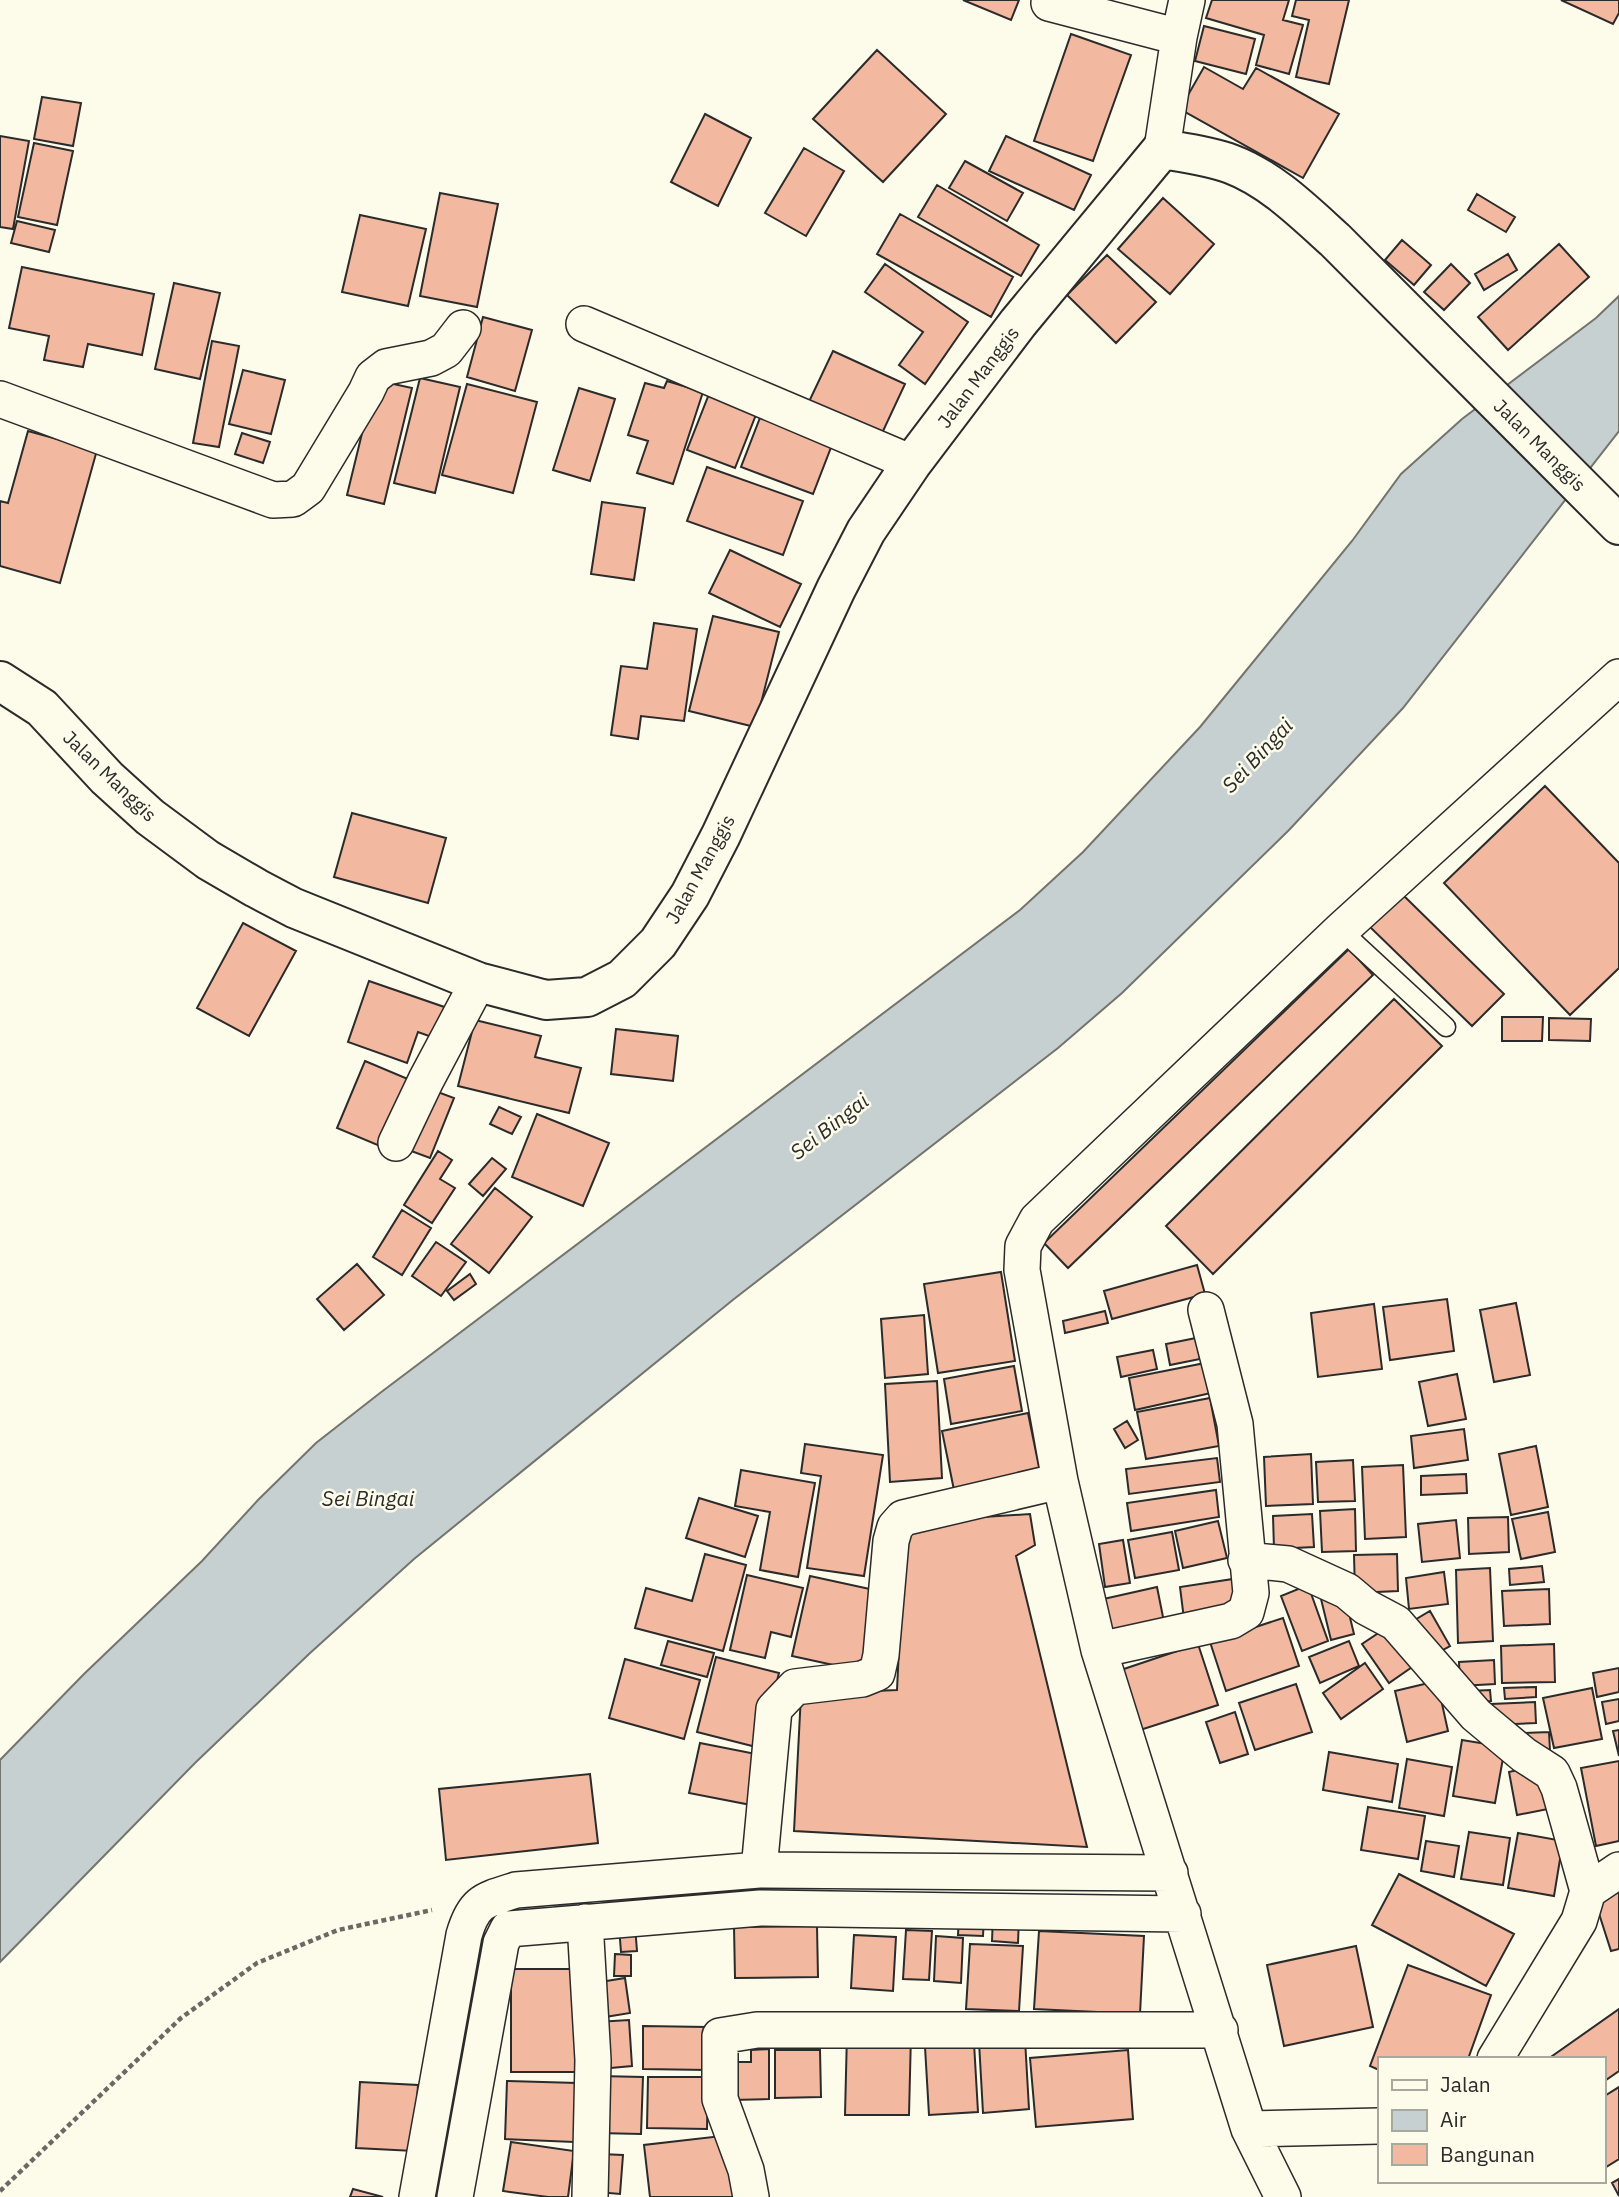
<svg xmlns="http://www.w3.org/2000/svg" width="1619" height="2197" font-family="'IBM Plex Sans',sans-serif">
<rect width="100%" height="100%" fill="#fdfbea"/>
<path fill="#c7d0d0" stroke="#74746e" stroke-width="2" d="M1619,296V431L1403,708L1289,830L1122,993L1058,1048L734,1299L414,1559L309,1654L195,1763L0,1962V1760L84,1674L202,1561L258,1500L316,1443L380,1393L1020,910L1083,852L1200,727L1352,541L1401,474L1462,419L1596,318Z"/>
<path fill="#f2b8a0" stroke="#2b2b2b" stroke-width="2" d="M963,0H1019L1011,20Z
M1212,0H1289L1283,20L1303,25L1289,74L1256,65L1264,35L1206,18Z
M1296,0H1349L1329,84L1296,77L1309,20L1292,16Z
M1561,0H1619V13L1613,24Z
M1204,26L1255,39L1246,74L1195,61Z
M1071,34L1131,55L1093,161L1034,141Z
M877,50L946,114L883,182L813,119Z
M1204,67L1243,89L1256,68L1339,114L1303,178L1180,109Z
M42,97L81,103L73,146L34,139Z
M705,114L751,138L718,206L671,182Z
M0,136L29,141L13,229L0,227Z
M1006,136L1091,175L1074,210L989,171Z
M34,143L73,151L57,225L18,217Z
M804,148L844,171L806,236L765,213Z
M965,161L1023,193L1007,221L949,188Z
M937,185L1039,245L1021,276L918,217Z
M440,193L498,204L477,307L420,296Z
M1477,194L1515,217L1506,232L1468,210Z
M1163,198L1214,244L1170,294L1118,249Z
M900,214L1013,277L991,317L877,254Z
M360,215L426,229L408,306L342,292Z
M17,221L55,230L49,252L11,243Z
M1402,240L1431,265L1414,285L1385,260Z
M1559,244L1589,277L1508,350L1478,317Z
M1508,254L1517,270L1484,290L1475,274Z
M1107,255L1156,302L1116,343L1067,295Z
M885,264L968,322L925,384L899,365L923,332L865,292Z
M1451,264L1470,283L1444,310L1424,292Z
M22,267L154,294L142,355L88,344L83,367L44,360L49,336L9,328Z
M174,283L220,293L200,379L155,369Z
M483,317L532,330L515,391L467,377Z
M212,341L239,346L219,447L193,443Z
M833,351L905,384L877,444L805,410Z
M243,370L285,380L271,434L229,424Z
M420,378L460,387L435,493L394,483Z
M375,380L412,388L384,504L347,495Z
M667,381L703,392L673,484L637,473L648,441L628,435L645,383L664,388Z
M467,384L537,402L513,493L442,475Z
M579,388L615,399L590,481L553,470Z
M711,389L759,407L735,468L687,450Z
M763,410L835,437L813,494L741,467Z
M28,431L97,450L60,583L0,566V501L8,503Z
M242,433L270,442L263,463L235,454Z
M707,467L803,501L783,555L687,521Z
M602,502L645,508L634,580L591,574Z
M730,550L801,584L780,627L709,593Z
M713,616L779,632L755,727L689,711Z
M654,623L697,629L684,721L641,716L638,739L611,735L621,666L647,669Z
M1545,786L1619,863V968L1570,1015L1444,883Z
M352,813L446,838L428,903L334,877Z
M1402,894L1504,994L1472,1026L1370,927Z
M243,923L296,951L249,1036L197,1008Z
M1349,949L1373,975L1068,1268L1044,1243Z
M369,981L453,1010L443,1041L418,1032L407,1063L348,1042Z
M1394,999L1442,1046L1213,1274L1166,1226Z
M1502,1017H1543L1542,1041H1502Z
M1549,1018L1591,1019L1590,1041L1549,1040Z
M475,1020L541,1036L535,1057L581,1068L569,1113L458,1086Z
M616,1029L678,1036L673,1081L611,1074Z
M365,1061L415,1082L387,1149L337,1128Z
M427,1088L454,1098L430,1158L403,1148Z
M499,1107L521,1117L512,1134L490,1124Z
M537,1114L609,1143L583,1206L512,1177Z
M438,1151L452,1160L440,1179L455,1188L432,1223L404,1205Z
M492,1158L506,1169L483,1196L469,1184Z
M495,1188L532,1217L489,1273L451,1244Z
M402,1210L431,1228L402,1275L373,1257Z
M436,1242L466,1262L441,1296L412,1276Z
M357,1264L384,1295L344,1330L317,1299Z
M1197,1265L1205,1294L1112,1319L1104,1291Z
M1001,1272L1015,1361L938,1373L924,1284Z
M470,1274L476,1284L454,1300L447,1291Z
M1447,1299L1454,1351L1390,1360L1383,1307Z
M1516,1303L1530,1375L1494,1382L1480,1310Z
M1374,1304L1382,1369L1318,1377L1311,1313Z
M1105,1311L1108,1323L1065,1333L1063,1321Z
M924,1315L928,1374L885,1378L881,1319Z
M1196,1338L1200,1359L1170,1365L1166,1344Z
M1153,1350L1157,1369L1121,1377L1117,1357Z
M1205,1363L1211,1393L1135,1410L1129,1378Z
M1014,1366L1022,1411L951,1424L944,1379Z
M1457,1374L1466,1419L1428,1426L1419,1382Z
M937,1381L942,1478L890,1482L885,1384Z
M1210,1398L1219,1446L1146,1459L1137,1412Z
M1028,1413L1041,1477L955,1495L942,1431Z
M1127,1421L1138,1440L1125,1448L1114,1429Z
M1464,1429L1468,1460L1414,1468L1411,1436Z
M805,1444L883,1455L864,1576L807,1568L821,1476L801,1473Z
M1536,1446L1548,1507L1511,1515L1499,1454Z
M1311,1454L1313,1504L1266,1506L1264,1457Z
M1217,1458L1220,1482L1129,1494L1126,1469Z
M1353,1460L1355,1501L1318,1502L1316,1462Z
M1403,1465L1406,1537L1365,1539L1362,1467Z
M741,1470L815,1483L798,1577L760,1570L770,1512L735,1506Z
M1466,1474L1467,1493L1421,1495V1476Z
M1216,1490L1219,1517L1131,1531L1127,1503Z
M699,1498L758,1516L745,1557L686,1538Z
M1355,1509L1356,1551L1322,1552L1320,1511Z
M1548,1512L1555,1552L1521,1559L1512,1519Z
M1030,1514L1035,1545L1016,1556L1087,1847L794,1831L801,1694L897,1690L905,1522Z
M1312,1514L1314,1547L1274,1549L1273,1516Z
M1508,1517L1509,1552L1469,1554L1468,1518Z
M1456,1520L1460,1558L1422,1562L1418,1524Z
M1218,1521L1227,1558L1183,1568L1175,1531Z
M1172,1532L1179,1570L1135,1578L1128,1540Z
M1123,1540L1130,1583L1105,1587L1099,1544Z
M705,1554L746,1565L723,1651L635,1628L646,1588L692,1601Z
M1397,1554L1398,1591L1355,1593L1354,1555Z
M1542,1566L1544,1582L1510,1585L1509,1569Z
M1490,1568L1493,1641L1458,1643L1456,1570Z
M1444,1572L1448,1604L1409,1609L1406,1578Z
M747,1575L803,1588L791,1637L771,1632L765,1658L730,1650Z
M810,1576L879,1591L861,1671L792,1656Z
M1233,1579L1237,1611L1184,1619L1180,1587Z
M1308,1585L1328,1641L1302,1651L1281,1596Z
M1157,1587L1165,1627L1107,1640L1099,1600Z
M1549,1589L1550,1624L1504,1626L1502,1591Z
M1344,1593L1354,1634L1331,1640L1321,1599Z
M1430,1611L1450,1646L1432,1656L1413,1621Z
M1283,1618L1299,1666L1226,1691L1210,1642Z
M1389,1626L1415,1665L1389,1683L1362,1644Z
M668,1641L714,1653L707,1677L661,1665Z
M1349,1641L1359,1666L1320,1683L1309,1657Z
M1198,1644L1218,1705L1137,1731L1118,1671Z
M1554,1644L1555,1682L1502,1683L1501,1646Z
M716,1657L779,1673L760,1748L697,1732Z
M625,1659L700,1680L684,1739L609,1718Z
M1494,1660L1495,1684L1460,1686L1459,1662Z
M1365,1663L1383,1689L1341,1719L1323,1693Z
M1619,1668V1692L1597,1697L1593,1673Z
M1437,1681L1448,1731L1407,1742L1395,1691Z
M1296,1684L1312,1732L1255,1750L1239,1703Z
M1536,1687V1697L1505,1699L1504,1688Z
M1592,1688L1602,1739L1554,1748L1543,1698Z
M1490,1690L1491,1701L1471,1702L1470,1691Z
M1619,1699V1721L1606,1724L1602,1702Z
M1535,1702L1536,1723L1492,1725L1491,1704Z
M1235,1712L1248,1754L1220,1763L1206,1722Z
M1619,1730V1756L1613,1731Z
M1549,1732L1550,1751L1524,1752L1523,1733Z
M1462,1740L1505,1747L1495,1803L1453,1796Z
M700,1743L761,1755L751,1805L689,1793Z
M1329,1752L1398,1764L1392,1802L1323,1790Z
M1407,1759L1452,1767L1444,1816L1399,1808Z
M1619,1761V1841L1596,1846L1581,1768Z
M1539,1765L1548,1809L1517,1815L1509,1772Z
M590,1774L598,1843L446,1860L439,1789Z
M1368,1807L1425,1816L1418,1859L1361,1850Z
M1469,1832L1510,1838L1503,1885L1461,1879Z
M1518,1833L1563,1841L1554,1896L1508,1888Z
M1426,1841L1459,1846L1454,1877L1421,1871Z
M1399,1874L1514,1934L1486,1986L1372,1925Z
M1619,1886V1949L1611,1951L1593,1895Z
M959,1915L984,1916L983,1936L958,1935Z
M993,1915L1019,1916L1018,1943L992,1941Z
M635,1926L637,1951L621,1952L619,1927Z
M817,1926L818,1977L735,1978L734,1927Z
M906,1930L932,1931L929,1980L903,1979Z
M1039,1931L1144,1936L1140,2014L1034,2009Z
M854,1935L896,1937L893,1991L851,1988Z
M936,1936L963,1938L961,1983L934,1981Z
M970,1944L1023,1946L1019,2011L966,2009Z
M1356,1946L1373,2027L1284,2046L1267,1965Z
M615,1954L631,1955V1976H614Z
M1408,1965L1491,1995L1468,2059H1379V2070L1370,2066Z
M511,1969H575V2072H511Z
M625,1978L630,2013L599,2018L594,1983Z
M1619,2009V2071L1603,2082V2059H1548Z
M629,2020L632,2066L600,2069L597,2022Z
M643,2026L707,2027V2070L643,2069Z
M847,2033L911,2034L909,2115H845Z
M1025,2039L1029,2109L983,2113L979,2042Z
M974,2043L978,2112L929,2115L925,2047Z
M769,2049V2099L732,2100V2062H751V2050Z
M775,2050H820L821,2097L775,2098Z
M1128,2050L1133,2119L1036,2127L1030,2058Z
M599,2076L643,2077L641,2134L598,2133Z
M648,2077H708L707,2129L647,2128Z
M507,2081L577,2083L574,2142L505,2139Z
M360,2082L418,2085L414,2151L356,2148Z
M1619,2087V2159L1603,2169V2097Z
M730,2135L737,2197H650L644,2145Z
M511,2142L574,2151L568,2197H548L503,2191Z
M600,2154L623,2155L620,2194L598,2192Z
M1619,2179V2196L1612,2183Z
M353,2189L383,2197H350Z"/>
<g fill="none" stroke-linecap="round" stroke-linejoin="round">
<defs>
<path id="service" d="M1341,930L1446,1027"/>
<path id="minor" d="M1049,3L1179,37
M1162,149L1179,37L1187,0
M584,324L912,463
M0,399L273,500L293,499L308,488L366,392L373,377L386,367L431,358L446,350L463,328
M396,1143L426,1080L478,982
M1246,1560L1288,1564L1347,1591L1366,1607L1396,1623L1476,1715L1524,1755L1552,1773L1559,1788L1588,1891
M1099,1650L1231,1621L1246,1612L1251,1593L1235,1424L1206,1310
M759,1870L774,1709L795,1687L862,1679L877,1673L881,1655L891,1541L895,1527L903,1518L1060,1481
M585,1922L593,2060L590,2197
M1495,2059L1579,1921L1588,1891L1619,1870
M1249,2129L1379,2126
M417,2197L464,1935C474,1901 484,1900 516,1890L759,1870L1170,1873
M455,2197L501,1943L508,1929L760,1908L1183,1914
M751,2197L746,2170L720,2099V2036L757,2030H1220
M1283,2197L1249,2129L1099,1650L1060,1481L1022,1270L1023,1246L1037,1220L1341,930L1619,677"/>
<path id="tertiary" d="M0,681L42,708L107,778L150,817L208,860L256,888L294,908L478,982L546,1000L587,997L622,979L658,943L690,895L721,835L836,589L866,531L912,463L1018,323L1162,149C1185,153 1209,156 1231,164C1271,179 1304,212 1335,240L1619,525"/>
</defs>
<use href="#service" stroke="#2b2b2b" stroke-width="21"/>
<use href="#minor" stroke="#2b2b2b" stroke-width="38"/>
<use href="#tertiary" stroke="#2b2b2b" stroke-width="42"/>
<path stroke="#6a6964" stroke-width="4.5" stroke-dasharray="5 3.5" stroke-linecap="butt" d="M0,2191L181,2018L257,1963L338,1930L432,1910"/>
<use href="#service" stroke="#fdfbea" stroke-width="18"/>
<use href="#minor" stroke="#fdfbea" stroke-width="35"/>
<use href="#tertiary" stroke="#fdfbea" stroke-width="38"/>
</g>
<g text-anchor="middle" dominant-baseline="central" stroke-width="5" stroke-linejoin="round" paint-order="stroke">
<g font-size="19" fill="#2b2b2b" stroke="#fdfbea">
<text transform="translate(978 377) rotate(-53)">Jalan Manggis</text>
<text transform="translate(1540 445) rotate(45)">Jalan Manggis</text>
<text transform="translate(110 776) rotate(44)">Jalan Manggis</text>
<text transform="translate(700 869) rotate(-61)">Jalan Manggis</text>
</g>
<g font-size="21" font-style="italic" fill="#2b2b2b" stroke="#fdfbea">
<text transform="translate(1257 755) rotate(-47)">Sei Bingai</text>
<text transform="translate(829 1126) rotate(-38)">Sei Bingai</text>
<text x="368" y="1498">Sei Bingai</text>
</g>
</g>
<rect x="1378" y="2057" width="228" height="126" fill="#fdfbea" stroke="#a9a89e" stroke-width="2"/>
<rect x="1392" y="2080" width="35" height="10" fill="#fdfbea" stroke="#a9a89e" stroke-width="2"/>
<text x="1440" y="2092" font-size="21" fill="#2b2b2b">Jalan</text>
<rect x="1392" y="2110" width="35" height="21" fill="#c7d0d0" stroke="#a9a89e" stroke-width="2"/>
<text x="1440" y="2127" font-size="21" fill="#2b2b2b">Air</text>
<rect x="1392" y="2144" width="35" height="21" fill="#f2b8a0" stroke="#a9a89e" stroke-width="2"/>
<text x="1440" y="2162" font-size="21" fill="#2b2b2b">Bangunan</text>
</svg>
